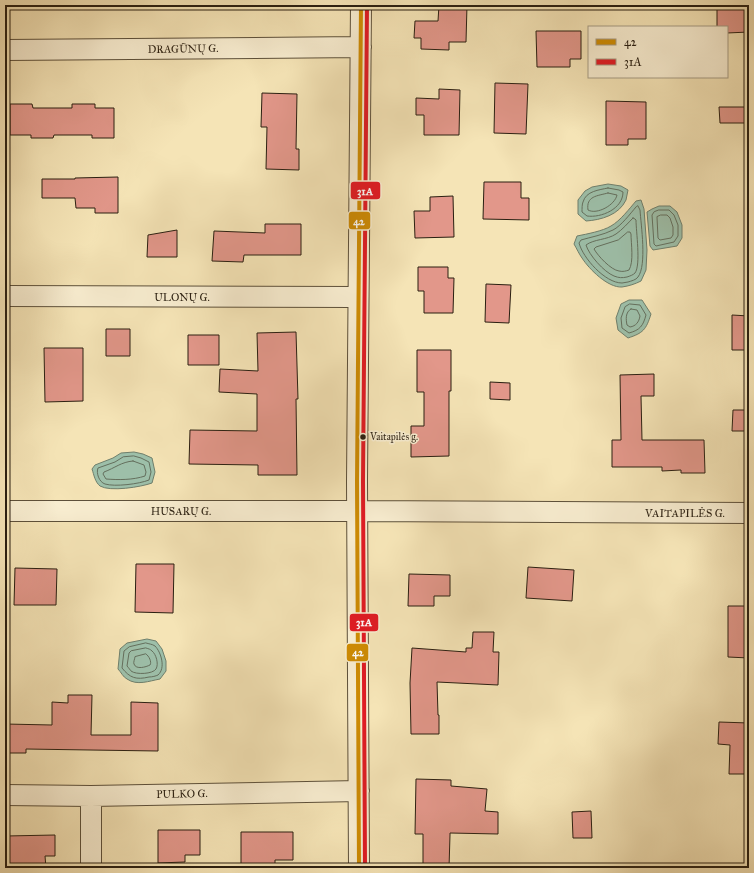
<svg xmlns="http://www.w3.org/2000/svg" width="754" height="873" font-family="'IM FELL Great Primer',serif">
<rect width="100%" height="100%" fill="#f5e4b6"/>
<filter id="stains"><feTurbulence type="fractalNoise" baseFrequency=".005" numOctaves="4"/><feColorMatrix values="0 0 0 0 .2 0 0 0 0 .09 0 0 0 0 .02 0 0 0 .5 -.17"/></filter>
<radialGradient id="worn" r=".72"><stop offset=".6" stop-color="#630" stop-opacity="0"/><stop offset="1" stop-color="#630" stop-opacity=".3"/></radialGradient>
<path fill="#9dbfa9" stroke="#6f7f6c" d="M608,184L621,186L628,190C627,193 627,197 626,200C619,215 601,220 586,221L578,214V200L585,191L592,187Z
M641,200L644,209L647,250L646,270L641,281C635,284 629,286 622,287C608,288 589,269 582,258C579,254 577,249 574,244L577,236C587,234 603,231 611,226C620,221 630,208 636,201Z
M659,206H670L677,212L682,225V238L677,246L653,250L650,246L647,212L652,209Z
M629,300H642L651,314C646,330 643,333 628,338L618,330L616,318L621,304Z
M134,452L143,454L152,458L155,472L152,483C141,487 110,492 100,486C95,482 94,475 92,469L95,465L113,458L121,453Z
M147,639L156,641L162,649L166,661V671L160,679C149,681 137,686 127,679C123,677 121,672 118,669L120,649L127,643Z"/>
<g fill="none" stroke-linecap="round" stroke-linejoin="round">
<path stroke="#646f5d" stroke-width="1" d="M608,188L619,190L623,192C623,209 601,218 587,216L582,212C582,209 582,204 583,202C586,191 599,190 608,188Z
M608,193L617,195C615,205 597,215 588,210C586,196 597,196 608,193Z
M638,206L640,210C641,225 647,265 638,277C636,280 631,281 628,282C626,282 624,283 622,283C605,283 583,258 579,243L581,240C591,237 603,235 613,230C621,226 630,214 636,207Z
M659,210H669L674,215L678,225V236L674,242L656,246L654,244L652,215L654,212Z
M661,215H667L670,218L673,227V235L671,238L660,240L658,238L657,217Z
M633,218L635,219L636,220C636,231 641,265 635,273C633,275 630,276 627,277C622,278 619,278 614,276C604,272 589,255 586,245C594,239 607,240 616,234C622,230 628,223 633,218Z
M628,232H630L631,234C631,243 634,262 629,270C626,271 623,272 619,271C611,270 598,256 594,249L596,247L618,240Z
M630,304L640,305L646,315C643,326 640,330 629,333L622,328L621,318L625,307Z
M631,309L637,310L640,316C639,322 636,326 630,327L627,325C626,320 625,312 631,309Z
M134,456L141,458L149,462L151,472L149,480C139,484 115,487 105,484C99,482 96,473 98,468L115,462L123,457Z
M133,461L144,465L146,472L145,476C133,480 119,480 106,479L103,474L104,472C115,468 121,462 133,461Z
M146,643C149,644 152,644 155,646C161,652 166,668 158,675C156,676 152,677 149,677C136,680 130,678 122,668L124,651L129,647Z
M146,648C149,649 150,649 152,651C156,654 159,664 156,669C153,674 136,675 131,671C131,671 128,667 127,666L129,653L131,651Z
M146,654C149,656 152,662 150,665C146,667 136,670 134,664C133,663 135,658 135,657Z"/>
</g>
<path fill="#e2978a" stroke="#2a1f11" d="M439,5H467L466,42H449V50L421,49V38H414L415,21H438Z
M717,6H749V32L727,33V27H717Z
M536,31H581V59H570V67H537Z
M495,83L528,84L526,134L494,133Z
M439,89L460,90L459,135H424V115H416V98L439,99Z
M262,93L297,94L296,149H299V170L266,169L267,127H261Z
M606,101L646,102V139H628V145H606Z
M10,104H32L33,108H72V104H95V108H114V138H92V135H54L53,138H31V135H10Z
M719,107H749V123H720Z
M118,177V213H95V208H76L75,198H42V179H75V178Z
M484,182H521V198H529V220L483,219Z
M453,196L454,237L415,238L414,211H430V197Z
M265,224H301V255H244L243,262L212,261L214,231L265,233Z
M177,230V257H147L148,235Z
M418,267H448V278H454L453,313H424V291H418Z
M486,284L511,285L509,323L485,322Z
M732,315L749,316V350H732Z
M106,329H130V356H106Z
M296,332L298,399H296L297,475H258V465L189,464L190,430L257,431V394L219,392L220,369L258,371L257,333Z
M188,335H219V365H188Z
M44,348H83V401L45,402Z
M417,350H451V391H449V456L411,457V426H424V392H417Z
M654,374V396H641L642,440H704L705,473H681V470L662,471V467H612V440H621L620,375Z
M490,382L510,383V400L490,399Z
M733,410H749V431H732Z
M136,564H174L173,613L135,612Z
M528,567L574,570L572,601L526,598Z
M15,568L57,569L56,605H14Z
M409,574L450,575V596H434V606H408Z
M728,606H749V658L728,657Z
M473,632H494L493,652H499L498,685L437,682L438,715H439V734H411L410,683L412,648L466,652V648H472Z
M68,695H92L91,735H131V702L158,703V751L90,750L26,749V753H5V724L52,725V702L68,703Z
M719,722L749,723V746H747L746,774H729L730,745L718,744Z
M416,779L451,780V786L487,789L485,811L498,812V834L450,833V835L449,868H423V834H415Z
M591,811L592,838H573L572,812Z
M158,830H200V855H185V862L158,863Z
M241,832H293V860H275V868H241Z
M55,835V856H45L46,868H6V836Z"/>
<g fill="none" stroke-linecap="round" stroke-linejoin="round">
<defs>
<path id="minor" d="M5,50L361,47
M5,296L358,297
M5,511H358L749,513
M5,795L91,796L359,791
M91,796V868
M359,868L357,481L361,5"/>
</defs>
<use href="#minor" stroke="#5d503a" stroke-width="22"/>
<use href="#minor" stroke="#f8edd0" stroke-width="20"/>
<defs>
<path id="bus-1" d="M359,868L357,481L361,5"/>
<path id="bus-2" d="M365,868L363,481L367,5"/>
</defs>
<use href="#bus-1" stroke="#f8edd0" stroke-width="7"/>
<use href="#bus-2" stroke="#f8edd0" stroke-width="7"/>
<use href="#bus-1" stroke="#ce8b03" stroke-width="4"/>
<use href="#bus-2" stroke="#e01b24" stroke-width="4"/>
</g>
<circle fill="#2a1f11" stroke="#f8edd0" stroke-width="1.5" cx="363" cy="437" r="3.5"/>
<g text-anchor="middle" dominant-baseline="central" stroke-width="3" stroke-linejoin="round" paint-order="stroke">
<g font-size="10" fill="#2a1f11" stroke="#f8edd0" text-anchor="start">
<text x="370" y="437">Vaitapilės g.</text>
</g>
<g font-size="11" fill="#2a1f11" stroke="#f8edd0">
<text transform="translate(183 49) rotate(-1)">DRAGŪNŲ G.</text>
<text x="182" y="297">ULONŲ G.</text>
<text x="181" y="511">HUSARŲ G.</text>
<text x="685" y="513">VAITAPILĖS G.</text>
<text transform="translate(182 794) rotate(-1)">PULKO G.</text>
</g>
</g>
<g stroke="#f8edd0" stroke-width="1.5">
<rect x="350" y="181" width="31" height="19" rx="4" fill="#e01b24"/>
<rect x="348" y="211" width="23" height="19" rx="4" fill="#ce8b03"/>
<rect x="349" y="613" width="30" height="19" rx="4" fill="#e01b24"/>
<rect x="346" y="643" width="23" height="19" rx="4" fill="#ce8b03"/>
</g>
<g font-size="11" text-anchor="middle" font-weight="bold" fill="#fff">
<text x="365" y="195">31A</text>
<text x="359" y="225">42</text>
<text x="364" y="626">31A</text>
<text x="358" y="656">42</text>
</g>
<rect width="754" height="873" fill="none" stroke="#f5e4b6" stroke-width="20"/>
<rect x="6" y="6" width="742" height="861" fill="none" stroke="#2a1f11" stroke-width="2"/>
<rect x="10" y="10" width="734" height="853" fill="none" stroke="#2a1f11"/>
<rect x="588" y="26" width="140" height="52" fill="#f8edd0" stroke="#a69b84"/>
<rect x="596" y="39" width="20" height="6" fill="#ce8b03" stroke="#a69b84"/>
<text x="624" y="46" font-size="12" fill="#2a1f11">42</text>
<rect x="596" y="59" width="20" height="6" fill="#e01b24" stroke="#a69b84"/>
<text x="624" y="66" font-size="12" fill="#2a1f11">31A</text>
<rect width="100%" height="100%" filter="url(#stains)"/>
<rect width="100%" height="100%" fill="url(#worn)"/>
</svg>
